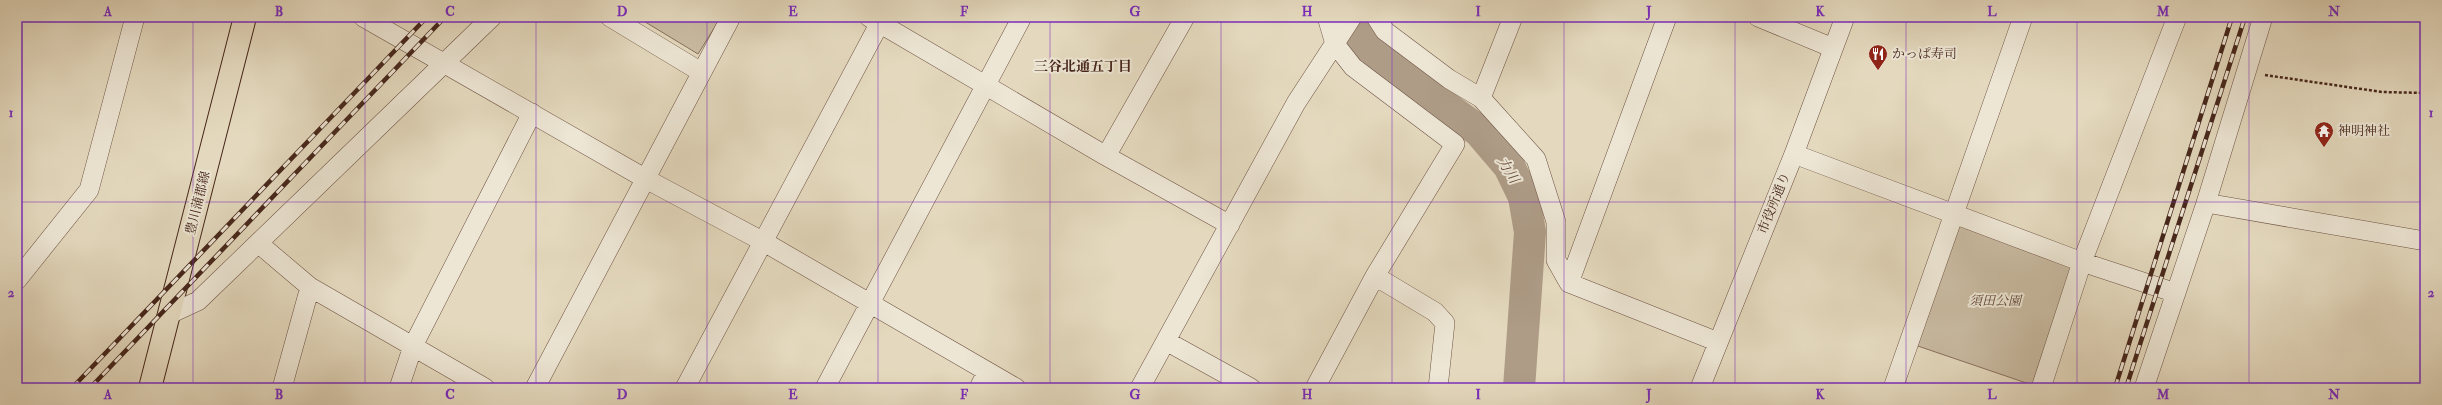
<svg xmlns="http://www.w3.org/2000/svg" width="2442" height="405" font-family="'IM FELL Double Pica','Noto Serif JP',serif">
<rect width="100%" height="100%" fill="#e4d9be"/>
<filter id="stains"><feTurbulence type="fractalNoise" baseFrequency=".005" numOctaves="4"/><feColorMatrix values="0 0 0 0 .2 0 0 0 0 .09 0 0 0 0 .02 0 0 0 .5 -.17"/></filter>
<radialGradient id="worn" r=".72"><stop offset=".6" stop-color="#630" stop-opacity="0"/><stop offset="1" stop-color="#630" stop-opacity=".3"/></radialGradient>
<path fill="#c9bba2" stroke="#88705e" d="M637,17H721L698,54Z
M1955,215L2082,262L2041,388L1909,343Z"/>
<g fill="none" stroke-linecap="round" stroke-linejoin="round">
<path stroke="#ae9c87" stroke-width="32" d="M1351,17L1360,38L1380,59L1479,131L1509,166L1524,197L1530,232L1519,388"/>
<defs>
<path id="minor" d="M363,17L646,179L764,242L1016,388
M610,17L701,72
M869,17L1106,156L1230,225
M1376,17L1385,31L1449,79L1481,98L1536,159L1556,222V260L1569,283L1718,342
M1758,17L1833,48
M1481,98L1513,17
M1794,154L2082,262L2176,293
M1106,156L1185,17
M2206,203L2425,241
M258,243L310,287L485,388
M1375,276L1435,312L1445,323L1438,388
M17,280L89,190L135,17
M1569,283L1667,17
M170,314L198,301L492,17
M1166,341L1251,388
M282,388L310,287
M399,388L413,346L532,113
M535,388L731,17
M685,388L883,17
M825,388L1022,17
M979,388L987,372
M1140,388L1296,103L1352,17
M1315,388L1375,276L1455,144L1353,67L1335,44L1327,17
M1700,388L1794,154L1845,17
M1893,388L2023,17
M2041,388L2082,262L2177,17
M2144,388L2206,203L2263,17"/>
<path id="major" d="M150,388L245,17"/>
</defs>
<use href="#minor" stroke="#6e5344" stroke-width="20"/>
<use href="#major" stroke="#46261b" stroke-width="24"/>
<path stroke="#46261b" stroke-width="2.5" stroke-dasharray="3 2" stroke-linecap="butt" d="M2265,75L2382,92L2425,93"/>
<use href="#minor" stroke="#ede6d5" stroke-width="19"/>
<use href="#major" stroke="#e4d9be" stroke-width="22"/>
<defs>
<path id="rail" d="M72,388L427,17
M90,388L445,17
M2115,388L2232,17
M2126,388L2245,17"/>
</defs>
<use href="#rail" stroke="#46261b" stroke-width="4.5"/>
<use href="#rail" stroke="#ede6d5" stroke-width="3" stroke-dasharray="9" stroke-linecap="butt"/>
</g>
<path fill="none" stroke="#7b2cbf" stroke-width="1" stroke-opacity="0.55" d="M193,17V388M365,17V388M536,17V388M707,17V388M878,17V388M1050,17V388M1221,17V388M1392,17V388M1564,17V388M1735,17V388M1906,17V388M2077,17V388M2249,17V388M17,202H2425"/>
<defs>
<symbol id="restaurant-pin" viewBox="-11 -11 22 30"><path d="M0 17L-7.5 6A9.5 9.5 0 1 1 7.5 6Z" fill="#8f2418" stroke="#ede6d5"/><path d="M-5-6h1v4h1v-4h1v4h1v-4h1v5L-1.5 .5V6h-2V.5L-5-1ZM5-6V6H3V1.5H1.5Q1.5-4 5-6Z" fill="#fff"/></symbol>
<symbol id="temple-pin" viewBox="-11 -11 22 30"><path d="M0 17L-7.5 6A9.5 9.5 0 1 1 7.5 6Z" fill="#8f2418" stroke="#ede6d5"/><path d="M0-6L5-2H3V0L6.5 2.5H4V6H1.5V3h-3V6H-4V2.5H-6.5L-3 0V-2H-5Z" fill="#fff"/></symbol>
</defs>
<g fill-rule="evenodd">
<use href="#restaurant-pin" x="1867" y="43" width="22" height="30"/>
<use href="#temple-pin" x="2313" y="120" width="22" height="30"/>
</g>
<g text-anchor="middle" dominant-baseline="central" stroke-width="4" stroke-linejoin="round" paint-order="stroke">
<g font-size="13" fill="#46261b" stroke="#ede6d5" text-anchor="start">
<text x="1892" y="54">かっぱ寿司</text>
<text x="2338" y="131">神明神社</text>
</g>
<g font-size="13" fill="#46261b" stroke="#ede6d5">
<text transform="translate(198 203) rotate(-76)">豊川蒲郡線</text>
<text transform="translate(1774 203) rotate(-68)">市役所通り</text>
</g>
<g font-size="13" font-style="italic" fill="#604436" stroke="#ede6d5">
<text x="1995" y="301">須田公園</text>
</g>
<g font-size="14" font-weight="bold" fill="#46261b" stroke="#ede6d5">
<text x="1083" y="66">三谷北通五丁目</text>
</g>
<g font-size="14" font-style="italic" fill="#65493b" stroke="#ede6d5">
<text transform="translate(1508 170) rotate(58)">力川</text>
</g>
</g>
<rect width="2442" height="405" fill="none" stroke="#e4d9be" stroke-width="44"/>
<rect x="22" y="22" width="2398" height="361" fill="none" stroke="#7b2cbf" stroke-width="1.5"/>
<g font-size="13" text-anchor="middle" font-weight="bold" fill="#7b2cbf">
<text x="108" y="16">A</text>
<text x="279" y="16">B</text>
<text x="450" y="16">C</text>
<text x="622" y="16">D</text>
<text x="793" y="16">E</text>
<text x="964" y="16">F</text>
<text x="1135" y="16">G</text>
<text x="1307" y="16">H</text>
<text x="1478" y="16">I</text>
<text x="1649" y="16">J</text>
<text x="1820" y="16">K</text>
<text x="1992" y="16">L</text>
<text x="2163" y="16">M</text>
<text x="2334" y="16">N</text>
<text x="11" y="117">1</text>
<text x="2431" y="117">1</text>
<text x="11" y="297">2</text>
<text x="2431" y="297">2</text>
<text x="108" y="399">A</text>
<text x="279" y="399">B</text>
<text x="450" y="399">C</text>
<text x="622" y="399">D</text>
<text x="793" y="399">E</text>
<text x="964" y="399">F</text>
<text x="1135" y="399">G</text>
<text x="1307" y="399">H</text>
<text x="1478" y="399">I</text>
<text x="1649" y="399">J</text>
<text x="1820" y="399">K</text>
<text x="1992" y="399">L</text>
<text x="2163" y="399">M</text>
<text x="2334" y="399">N</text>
</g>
<rect width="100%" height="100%" filter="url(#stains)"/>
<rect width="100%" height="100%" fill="url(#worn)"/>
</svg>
